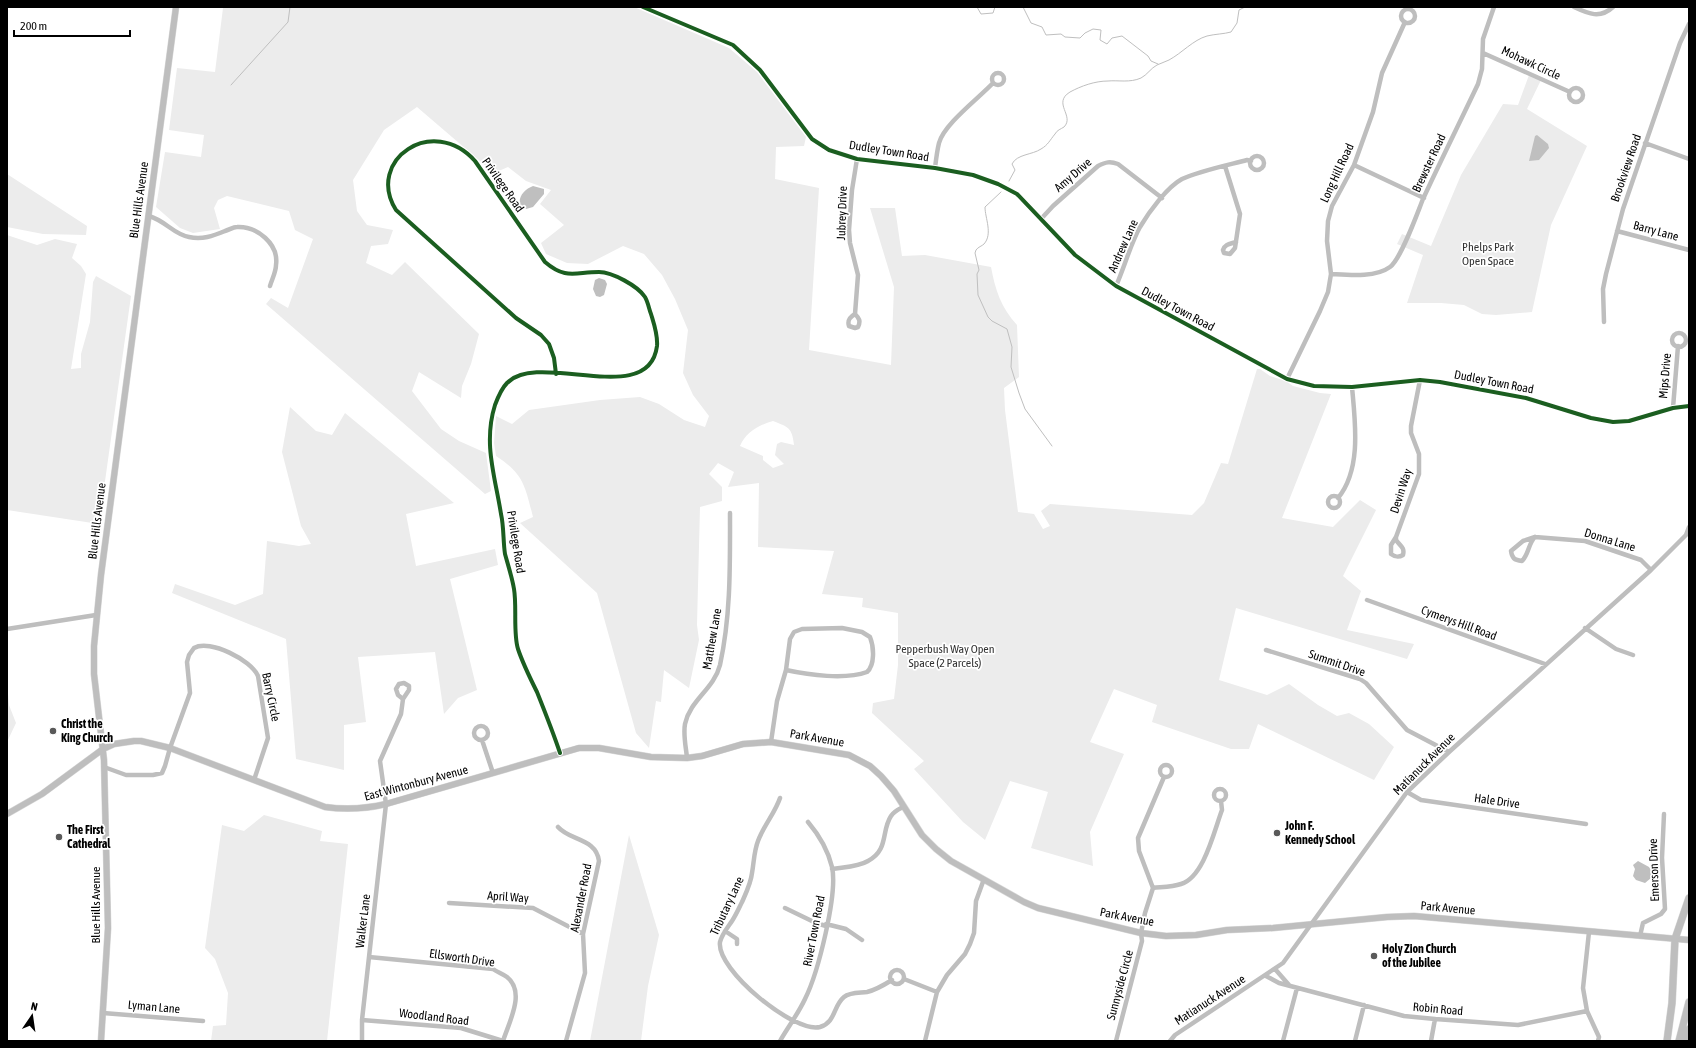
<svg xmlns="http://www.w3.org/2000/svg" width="1696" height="1048" font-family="'Asap Condensed',sans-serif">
<rect width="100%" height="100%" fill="#fff"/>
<path fill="#ececec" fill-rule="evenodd" d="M226,7H634L729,48L757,72L806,137L804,146L776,147L775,179L819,188L809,350L891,365L894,287L870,208H895L902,256L925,255L991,267C995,289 1001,308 1017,325L1019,377L1004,388L1005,410L1018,512L1034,514L1043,529L1050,526L1041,511L1050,504L1192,515L1204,503L1221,463L1228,464L1257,369H1260L1270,376L1286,381L1293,386L1320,393L1331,394L1282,518L1333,527L1360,500L1376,510L1343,576L1361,591L1347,630L1414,644L1407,659L1236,608L1219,680L1267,695L1289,684L1318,705L1337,716L1349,713L1369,724L1394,747L1374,780L1258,724L1249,749H1231L1152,722L1157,705L1114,689L1090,742L1124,754L1090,832L1093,866L1031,848L1048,792L1010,781L985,840L963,822L914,769L924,761L872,713L873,703L894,699L898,665V613L862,607L863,598L822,594L834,551L758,547L759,483L728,487L734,472L718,463L709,474L722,487V501L700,507L697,625L699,640L689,688L664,670L661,702L656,701L649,748L636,733L597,593L520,523L533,517C525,486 524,474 496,456L494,443L496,416L512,424L529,410L600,400L640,397L659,404L684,420L705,427L709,416L693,395L683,373L688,330L675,299L662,275L644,254L623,246L588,264L567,263L546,254L541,243L564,225L540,204L551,190L526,181L508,167L494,173L417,107L384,130L353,180L357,211L367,225L393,230L388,244L371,246L366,263L392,275L405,262L479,334L471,364L462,386L461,398L419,372L412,391L441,429L459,441L486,453L491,491L485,494L266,304L271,298L288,308L313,239L295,230L289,211L227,196L218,200L214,208L220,229L193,233L180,228L156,207L165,152L201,157L204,135L169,130L177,68L215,72L223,8ZM773,421C788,427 792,427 794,445L781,442L777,444L775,455L784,464L773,468L763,460V456L740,446C746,432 759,425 773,421Z
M1529,75L1541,80L1527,109L1587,146L1551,225L1532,312L1496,315L1482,314L1464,305L1441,303H1407L1423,255L1397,244L1402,234L1431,246L1461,175L1503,104L1518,105Z
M7,174L87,226L86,235L43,234L7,227Z
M7,235L37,245L55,239L77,244L72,258L81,266L86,274L71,369L81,368V354L90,322L93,282L96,276L131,296L99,524L7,510Z
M290,407L316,431L332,435L345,413L454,503L406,514L416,566L495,549L498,565L450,579L477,690L458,698L444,714L435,652L358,657L366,722L344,725V770L296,759L286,639L172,593L175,584L235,605L263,594L267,541L299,546L311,544L301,526L282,452Z
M7,682L9,705L16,723L7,742Z
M264,815L322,831L320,841L348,844L327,1041H211L213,1026L226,1025L228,993L215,959L205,948L222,825L244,831Z
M629,835L659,935L648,986L641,1041H590Z"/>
<path fill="#bfbfbf" d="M1537,135L1548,144L1549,148L1539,160L1529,161L1535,136Z
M533,186L544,189V194L533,207L526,209L520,205C518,196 525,189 533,186Z
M599,278L605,280L607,284L604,295L600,297L596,296L593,289L595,280Z
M1638,861L1649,867L1652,872L1651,878L1645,883L1636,880L1633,876L1635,869L1633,865Z"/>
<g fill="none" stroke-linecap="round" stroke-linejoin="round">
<path stroke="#bfbfbf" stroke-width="1" d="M977,7L981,14L993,13L995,7
M1023,7L1031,23L1042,27L1046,35L1061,34L1065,37L1080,38L1085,33L1093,29L1101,30L1100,40L1107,44L1112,38L1122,36L1148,56L1151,61L1158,64
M231,85L288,22L290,7
M1009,181L1015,170L1012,164C1017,154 1032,155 1041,149C1048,145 1050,140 1055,134C1057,130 1061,129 1064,127C1075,116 1052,103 1070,92C1081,86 1095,81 1108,81C1118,80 1130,83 1141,78C1147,75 1151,68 1157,65C1161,63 1165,62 1169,60C1182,53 1193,40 1207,36C1215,34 1224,34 1231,32L1237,23L1239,10L1245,7
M1001,192L985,207C985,218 993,234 984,244C982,246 978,247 976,250L975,253L979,270L977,274L978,295L988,317L992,321L1007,329L1012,347L1011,367L1019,393L1025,409L1052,446"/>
<defs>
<path id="major" d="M7,814L42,794L103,749L114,744L134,741H141L170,748L325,807C347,810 365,809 386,804L579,748H599L651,757L687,758L702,756L743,744L771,742L849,755L870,766L881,776L894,791L922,835L936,849L951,861L1024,902L1038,908L1141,933L1166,936L1196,935L1227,930L1273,928L1387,917L1414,916L1689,940
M101,1041L108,928L104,760L94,674V646L101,575L176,7"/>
<path id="highway" d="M1667,1041L1672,1003L1675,939L1689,898
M1679,1041L1689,1002
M1686,1041L1689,1029"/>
</defs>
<use href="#major" stroke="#dbdbdb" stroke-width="7"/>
<use href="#highway" stroke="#dbdbdb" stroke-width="8"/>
<path stroke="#bebebe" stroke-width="4.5" d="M643,7L733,45L760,70L812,139L829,150L857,159L935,168L973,175L998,184L1017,194L1075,255L1116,286L1287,379L1314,386L1352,387L1420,380L1440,382L1526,398L1591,418L1613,422L1629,421L1673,408L1689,406
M1574,7C1589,14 1600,19 1613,7
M1401 16a7 7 0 1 1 14 0a7 7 0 1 1-14 0Z
M1483,53L1570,92
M992 79a6 6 0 1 1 12 0a6 6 0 1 1-12 0Z
M1569 95a7 7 0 1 1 14 0a7 7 0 1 1-14 0Z
M1645,143L1689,159
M1250 163a7 7 0 1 1 14 0a7 7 0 1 1-14 0Z
M1354,165L1424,198
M1225,166L1240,214L1235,248L1230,254L1224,253L1223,250C1225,244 1230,244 1236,242
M935,168C936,160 937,151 939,143C944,124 979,98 993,83
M149,216C166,221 173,234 189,237C202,240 213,236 225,231C229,230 233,227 237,227C257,226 279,244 276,265C276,272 272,279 270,286
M1041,219L1053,206L1098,166C1106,162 1110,161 1118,164L1162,198
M1617,231L1689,250
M1331,274C1348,275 1375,278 1390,267C1401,259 1417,214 1423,199C1441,160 1460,122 1478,84L1482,69L1483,39L1494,7
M1116,286C1124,268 1131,243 1140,227C1149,212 1167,187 1182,179C1199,171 1228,165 1247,160L1251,161
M855,314C850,317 847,320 849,326L855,328L858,327C861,321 859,318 855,314L858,275L850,243L849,230L852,190L857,159
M1604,322L1603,289L1606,274L1623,209L1680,43L1689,24
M1672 340a7 7 0 1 1 14 0a7 7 0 1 1-14 0Z
M556,374L554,358L549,344L541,335L516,318L396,210C365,160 433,114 475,161L545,262C566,280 575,272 599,272C612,272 638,286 645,297C648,302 649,309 651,314C654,324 658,335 657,346C649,409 539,350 507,383C501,389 498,397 495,405C483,443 495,476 501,514C504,527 503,541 505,554C508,565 512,577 514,589C517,606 513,634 518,649C523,664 530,678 537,692C545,712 553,732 560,753
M1287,379L1320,311L1328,292L1331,274L1327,241L1328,221L1332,206L1354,165L1373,112L1382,73L1405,22
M1673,408L1678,346
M1328 502a6 6 0 1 1 12 0a6 6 0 1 1-12 0Z
M1338,498C1362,469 1355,421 1352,387
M1396,537V540C1400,546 1405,547 1403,555C1398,558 1395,557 1391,554V545L1396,537L1419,474V454L1411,433V426L1420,380
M1535,537C1528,544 1529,554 1522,561C1514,560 1512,558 1511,551L1523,541L1535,537L1585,541L1641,560L1651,570
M1367,600L1545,664
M842,628L862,632L870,637C874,647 875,665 867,672C845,680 809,675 786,670L790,639L794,632L802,629Z
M1585,628L1616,649L1633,655
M7,629L96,615
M1266,650L1360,679L1366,683L1407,730L1449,752
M474 733a7 7 0 1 1 14 0a7 7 0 1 1-14 0Z
M482,740L493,773
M771,742L777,701L786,670
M687,758C686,747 683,735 685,724C690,700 714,689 720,665C731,615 730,564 730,513
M1160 771a6 6 0 1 1 12 0a6 6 0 1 1-12 0Z
M104,767L126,775H153L162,773L165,766L170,748L190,693L187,662L189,655L194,648C210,639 251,660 258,676L268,738L254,780
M1214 795a6 6 0 1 1 12 0a6 6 0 1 1-12 0Z
M1407,792L1421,800L1586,824
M780,798C775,813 764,825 758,841C754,851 754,862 752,873C751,883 746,893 742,902C739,908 736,915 732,921C728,927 722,934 720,942C716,970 795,1034 820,1027C836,1022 833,1006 844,997C850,992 860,993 867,992C876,990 884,985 892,980
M558,827C570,841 596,838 599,861L583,934L585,973L566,1041
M832,869C844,867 858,867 868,861C889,850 881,831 891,816C894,811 899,809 903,807
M1153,888C1162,887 1172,887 1181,884C1204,877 1214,831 1222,810L1221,801
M449,903L533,908L583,934
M785,908L816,923L826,926
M826,924L846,929L862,940
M725,931L737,939V944
M1589,932L1583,988L1587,1011L1599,1037L1598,1041
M1640,936L1643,923L1661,914L1665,909L1662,858L1664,814
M369,957L493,969C497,972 503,974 507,977C526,992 509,1022 503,1041
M1275,969L1289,985
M890 977a7 7 0 1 1 14 0a7 7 0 1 1-14 0Z
M1266,976L1279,983L1404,1016L1435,1019L1518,1025L1587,1011
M904,979L937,992
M103,1013L203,1021
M362,1020L461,1028L503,1041
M362,1041V1020L386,804L380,761L401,714L403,699L409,690V686L404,683L399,684L396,689L398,695L403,699
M780,1041C788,1027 798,1014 805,999C818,973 838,894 832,867C828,850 819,835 808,822
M925,1041L937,992L947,975L965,954L970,944L974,933L976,901L984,879
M1116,1041L1142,941L1141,933L1145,913L1153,888L1139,851L1138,838L1164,777
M1170,1041L1175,1035L1283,963L1407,792L1449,752L1651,570L1686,535L1689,527
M1283,1041L1297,988
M1355,1041L1364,1005
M1431,1041L1435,1019"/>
<use href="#major" stroke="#bebebe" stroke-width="6"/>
<use href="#highway" stroke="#bebebe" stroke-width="7"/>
<defs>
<path id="cycleway" d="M643,7L733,45L760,70L812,139L829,150L857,159L935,168L973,175L998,184L1017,194L1075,255L1116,286L1287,379L1314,386L1352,387L1420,380L1440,382L1526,398L1591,418L1613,422L1629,421L1673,408L1689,406
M556,374L554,358L549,344L541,335L516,318L396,210C365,160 433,114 475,161L545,262C566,280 575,272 599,272C612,272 638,286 645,297C648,302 649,309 651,314C654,324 658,335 657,346C649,409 539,350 507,383C501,389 498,397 495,405C483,443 495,476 501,514C504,527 503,541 505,554C508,565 512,577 514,589C517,606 513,634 518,649C523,664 530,678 537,692C545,712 553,732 560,753"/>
</defs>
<use href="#cycleway" stroke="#fff" stroke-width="6"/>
<use href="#cycleway" stroke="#1b5e20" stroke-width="4"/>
</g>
<g fill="#595959" stroke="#fff" stroke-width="1.5">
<circle cx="53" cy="731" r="4"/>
<circle cx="1277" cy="833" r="4"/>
<circle cx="59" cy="837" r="4"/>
<circle cx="1374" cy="956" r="4"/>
</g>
<g text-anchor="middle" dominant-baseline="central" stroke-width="3.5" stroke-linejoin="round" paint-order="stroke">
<g font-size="12" fill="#000" stroke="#fff">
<text transform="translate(1531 63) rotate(25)">Mohawk Circle</text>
<text transform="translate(889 151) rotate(9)">Dudley Town Road</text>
<text transform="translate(1429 163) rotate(-65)">Brewster Road</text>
<text transform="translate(1626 168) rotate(-71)">Brookview Road</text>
<text transform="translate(1337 173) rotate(-65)">Long Hill Road</text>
<text transform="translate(1073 175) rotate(-41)">Amy Drive</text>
<text transform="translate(503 185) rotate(55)">Privilege Road</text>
<text transform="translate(139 200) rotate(-82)">Blue Hills Avenue</text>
<text transform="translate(842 213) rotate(-88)">Jubrey Drive</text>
<text transform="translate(1656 231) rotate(15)">Barry Lane</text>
<text transform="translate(1123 246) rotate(-66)">Andrew Lane</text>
<text transform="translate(1178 309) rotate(28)">Dudley Town Road</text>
<text transform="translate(1665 376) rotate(-85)">Mips Drive</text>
<text transform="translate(1494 382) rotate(11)">Dudley Town Road</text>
<text transform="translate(1401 491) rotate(-72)">Devin Way</text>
<text transform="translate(97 521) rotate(-83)">Blue Hills Avenue</text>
<text transform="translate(1610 540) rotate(17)">Donna Lane</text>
<text transform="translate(516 542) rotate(81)">Privilege Road</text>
<text transform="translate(1459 623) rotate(20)">Cymerys Hill Road</text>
<text transform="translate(712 639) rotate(-80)">Matthew Lane</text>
<text transform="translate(1337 663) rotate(19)">Summit Drive</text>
<text transform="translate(271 697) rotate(78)">Barry Circle</text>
<text transform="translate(817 738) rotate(10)">Park Avenue</text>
<text transform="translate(1424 764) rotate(-45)">Matianuck Avenue</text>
<text transform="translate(416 783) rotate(-15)">East Wintonbury Avenue</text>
<text transform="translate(1497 801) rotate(8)">Hale Drive</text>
<text transform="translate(1654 870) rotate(-92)">Emerson Drive</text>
<text transform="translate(508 897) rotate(4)">April Way</text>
<text transform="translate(581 898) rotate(-79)">Alexander Road</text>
<text transform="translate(96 905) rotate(-90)">Blue Hills Avenue</text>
<text transform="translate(727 906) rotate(-65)">Tributary Lane</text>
<text transform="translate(1448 908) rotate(5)">Park Avenue</text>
<text transform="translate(1127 917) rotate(11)">Park Avenue</text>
<text transform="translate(363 921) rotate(-83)">Walker Lane</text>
<text transform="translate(814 931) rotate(-79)">River Town Road</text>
<text transform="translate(462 958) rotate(8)">Ellsworth Drive</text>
<text transform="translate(1120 985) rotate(-75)">Sunnyside Circle</text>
<text transform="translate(1210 1000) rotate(-33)">Matianuck Avenue</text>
<text transform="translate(154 1007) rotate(5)">Lyman Lane</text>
<text transform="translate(1438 1009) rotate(5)">Robin Road</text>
<text transform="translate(434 1017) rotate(7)">Woodland Road</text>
</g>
<g font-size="12" fill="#333" stroke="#fff">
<text x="1488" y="247">Phelps Park<tspan x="1488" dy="14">Open Space</tspan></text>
<text x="945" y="649">Pepperbush Way Open<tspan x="945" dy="14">Space (2 Parcels)</tspan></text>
</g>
<g font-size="12" font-weight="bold" fill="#000" stroke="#fff" text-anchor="start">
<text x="61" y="724">Christ the<tspan x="61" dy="14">King Church</tspan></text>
<text x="1285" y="826">John F.<tspan x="1285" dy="14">Kennedy School</tspan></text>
<text x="67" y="830">The First<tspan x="67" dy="14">Cathedral</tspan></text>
<text x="1382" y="949">Holy Zion Church<tspan x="1382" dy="14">of the Jubilee</tspan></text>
</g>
</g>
<rect width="1696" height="1048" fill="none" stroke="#000000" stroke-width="16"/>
<g transform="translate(32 1016) rotate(13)" stroke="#ffffff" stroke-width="3" paint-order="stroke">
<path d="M0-3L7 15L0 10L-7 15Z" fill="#000000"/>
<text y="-6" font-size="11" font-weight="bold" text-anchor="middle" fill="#000000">N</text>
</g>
<path d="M14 30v6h116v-6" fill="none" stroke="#000000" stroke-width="2"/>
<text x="20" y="30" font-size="12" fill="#000000" stroke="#ffffff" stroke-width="3" paint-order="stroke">200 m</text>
</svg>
